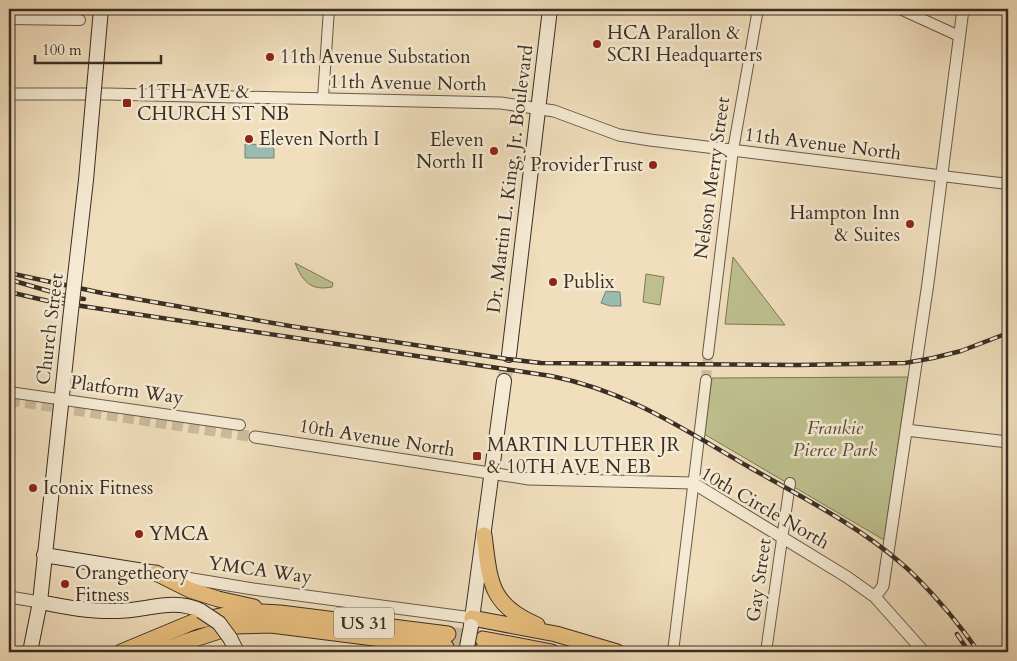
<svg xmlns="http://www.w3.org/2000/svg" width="1017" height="661" font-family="Cardo,serif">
<rect width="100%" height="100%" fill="#f0debc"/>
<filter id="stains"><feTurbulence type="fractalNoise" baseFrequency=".004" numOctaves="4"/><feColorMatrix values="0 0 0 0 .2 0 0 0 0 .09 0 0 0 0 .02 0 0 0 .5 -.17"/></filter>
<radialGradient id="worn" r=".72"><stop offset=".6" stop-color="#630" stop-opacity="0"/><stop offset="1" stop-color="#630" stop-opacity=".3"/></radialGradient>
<path fill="#bdc08e" stroke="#7c7759" d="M733,257L785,325L725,324Z
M295,263L333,283L332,287C311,291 303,282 295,263Z
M646,274L664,277L660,305L643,302Z
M908,377L884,540L704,434L712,378Z"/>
<path fill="#9abcb0" stroke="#748378" d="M245,144L270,145L274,149V158H245Z
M606,291L620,292L621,306H610L601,303Z"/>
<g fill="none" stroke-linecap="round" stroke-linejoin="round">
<path stroke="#ccbb9e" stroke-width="10" stroke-dasharray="10 5" stroke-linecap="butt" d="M706,380L708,354"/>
<path stroke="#ccbb9e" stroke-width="11" stroke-dasharray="11 5.5" stroke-linecap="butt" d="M9,400L255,437"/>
<path stroke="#ccbb9e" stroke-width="14" stroke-dasharray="14 7" stroke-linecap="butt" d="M504,381L509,355"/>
<path stroke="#ccbb9e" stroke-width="15" stroke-dasharray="15 8" stroke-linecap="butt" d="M448,634L482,638
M446,647L480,651"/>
<defs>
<path id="minor" d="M900,9L959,36
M9,19L80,20
M323,98L329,9
M942,176L1008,184
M708,354L733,150L758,9
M9,392L240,425
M673,652L706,380
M766,652L790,483"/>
<path id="tertiary" d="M9,94H108L501,103L554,111L619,135L650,140L942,176
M906,430L1008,442
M255,437L529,479L693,483L847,577L875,597L924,652
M168,575L253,589L472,618
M9,597L40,602
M875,597L883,586L928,283L963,9"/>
<path id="secondary" d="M509,355L550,9
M44,555L156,573
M40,602C65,607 91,612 117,611C146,611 173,597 201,611
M471,626L504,381
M230,638L237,652
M30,652L40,602L70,320"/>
<path id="primary" d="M484,535C490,581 489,605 537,625
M156,573L190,590L218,599L254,607
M472,618L556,634L617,652
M483,639L552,652
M481,651L488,652
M121,652L193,622L243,611L280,613L448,634
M160,652L185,642L235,626L271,625L446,647"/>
</defs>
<use href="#minor" stroke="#685a4a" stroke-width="12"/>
<use href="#tertiary" stroke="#685a4a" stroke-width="13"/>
<use href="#secondary" stroke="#3a2e24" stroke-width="16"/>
<use href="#primary" stroke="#3a2e24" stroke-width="17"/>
<use href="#minor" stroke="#f5ead3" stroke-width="10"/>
<use href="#tertiary" stroke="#f5ead3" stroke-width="11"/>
<use href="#secondary" stroke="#f5ead3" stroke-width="14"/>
<use href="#primary" stroke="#e8bf7e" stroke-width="15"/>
<defs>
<path id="rail" d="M9,273L102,293L290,326L507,359L541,363L798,365L905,363L933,358L961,351L1008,333
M11,280L69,297L84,299
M9,292L48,301L551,376C627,391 683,429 749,467C801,497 856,524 902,564C919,578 934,596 949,613C959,626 970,638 978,652
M957,634L969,652"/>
</defs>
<use href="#rail" stroke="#3a2e24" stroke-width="4.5"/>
<use href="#rail" stroke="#f5ead3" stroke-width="2.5" stroke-dasharray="8" stroke-linecap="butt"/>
<defs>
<path id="secondary-bridge" d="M70,320L86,180L101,9
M201,611L219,623L230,638
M466,652L471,626"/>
</defs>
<use href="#secondary-bridge" stroke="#3a2e24" stroke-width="16" stroke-linecap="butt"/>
<use href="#secondary-bridge" stroke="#f5ead3" stroke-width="14"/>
</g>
<g fill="#8f2418" stroke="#f5ead3" stroke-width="2">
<circle cx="597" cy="44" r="5"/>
<circle cx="270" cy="57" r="5"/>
<rect x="122" y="98" width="10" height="10" rx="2.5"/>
<circle cx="249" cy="139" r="5"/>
<circle cx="494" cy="151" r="5"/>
<circle cx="653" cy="165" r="5"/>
<circle cx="910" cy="224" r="5"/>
<circle cx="553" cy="282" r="5"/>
<rect x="472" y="451" width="10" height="10" rx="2.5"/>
<circle cx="33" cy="488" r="5"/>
<circle cx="139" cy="534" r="5"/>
<circle cx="65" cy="584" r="5"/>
</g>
<g text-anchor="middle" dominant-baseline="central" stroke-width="5" stroke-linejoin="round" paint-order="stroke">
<rect fill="#f5ead3" stroke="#726658" stroke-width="1" x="334" y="607.5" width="60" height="31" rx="4"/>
<g font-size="18" font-weight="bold" fill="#3a2e24">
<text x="364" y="623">US 31</text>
</g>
<g font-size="19" fill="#3a2e24" stroke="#f5ead3" text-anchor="start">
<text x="607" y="33">HCA Parallon &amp;<tspan x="607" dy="22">SCRI Headquarters</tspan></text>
<text x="280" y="57">11th Avenue Substation</text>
<text x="137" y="92">11TH AVE &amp;<tspan x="137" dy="22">CHURCH ST NB</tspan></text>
<text x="259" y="139">Eleven North I</text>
<text x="484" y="140" text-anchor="end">Eleven<tspan x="484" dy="22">North II</tspan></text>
<text x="643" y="165" text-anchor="end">ProviderTrust</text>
<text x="900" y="213" text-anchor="end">Hampton Inn<tspan x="900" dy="22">&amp; Suites</tspan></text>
<text x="563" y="282">Publix</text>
<text x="487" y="445">MARTIN LUTHER JR<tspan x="487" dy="22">&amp; 10TH AVE N EB</tspan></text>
<text x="43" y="488">Iconix Fitness</text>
<text x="149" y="534">YMCA</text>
<text x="75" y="573">Orangetheory<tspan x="75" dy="22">Fitness</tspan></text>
</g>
<g font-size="19" fill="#3a2e24" stroke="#f5ead3">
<text transform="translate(408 83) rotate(1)">11th Avenue North</text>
<text transform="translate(823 144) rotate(7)">11th Avenue North</text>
<text transform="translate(712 178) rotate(-82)">Nelson Merry Street</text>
<text transform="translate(510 179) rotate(-83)">Dr. Martin L. King, Jr. Boulevard</text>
<text transform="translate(50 329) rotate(-83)">Church Street</text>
<text transform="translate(127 390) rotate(8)">Platform Way</text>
<text transform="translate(377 438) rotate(9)">10th Avenue North</text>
<text transform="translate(765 508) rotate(30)">10th Circle North</text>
<text transform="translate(260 570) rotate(8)">YMCA Way</text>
<text transform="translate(759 580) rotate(-82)">Gay Street</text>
</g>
<g font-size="19" font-style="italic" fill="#544b39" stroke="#f5ead3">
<text x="835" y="428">Frankie<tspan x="835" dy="22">Pierce Park</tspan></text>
</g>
</g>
<rect width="1017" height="661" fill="none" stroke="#f0debc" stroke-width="30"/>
<rect x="10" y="10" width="997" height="641" fill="none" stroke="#3a2e24" stroke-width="2.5"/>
<rect x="15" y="15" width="987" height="631" fill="none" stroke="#3a2e24"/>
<path d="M35 55v8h126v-8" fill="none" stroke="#3a2e24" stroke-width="2.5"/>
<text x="42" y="55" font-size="15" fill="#3a2e24" stroke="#f5ead3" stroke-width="4" paint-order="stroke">100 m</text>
<rect width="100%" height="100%" filter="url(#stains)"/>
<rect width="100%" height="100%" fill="url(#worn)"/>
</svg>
